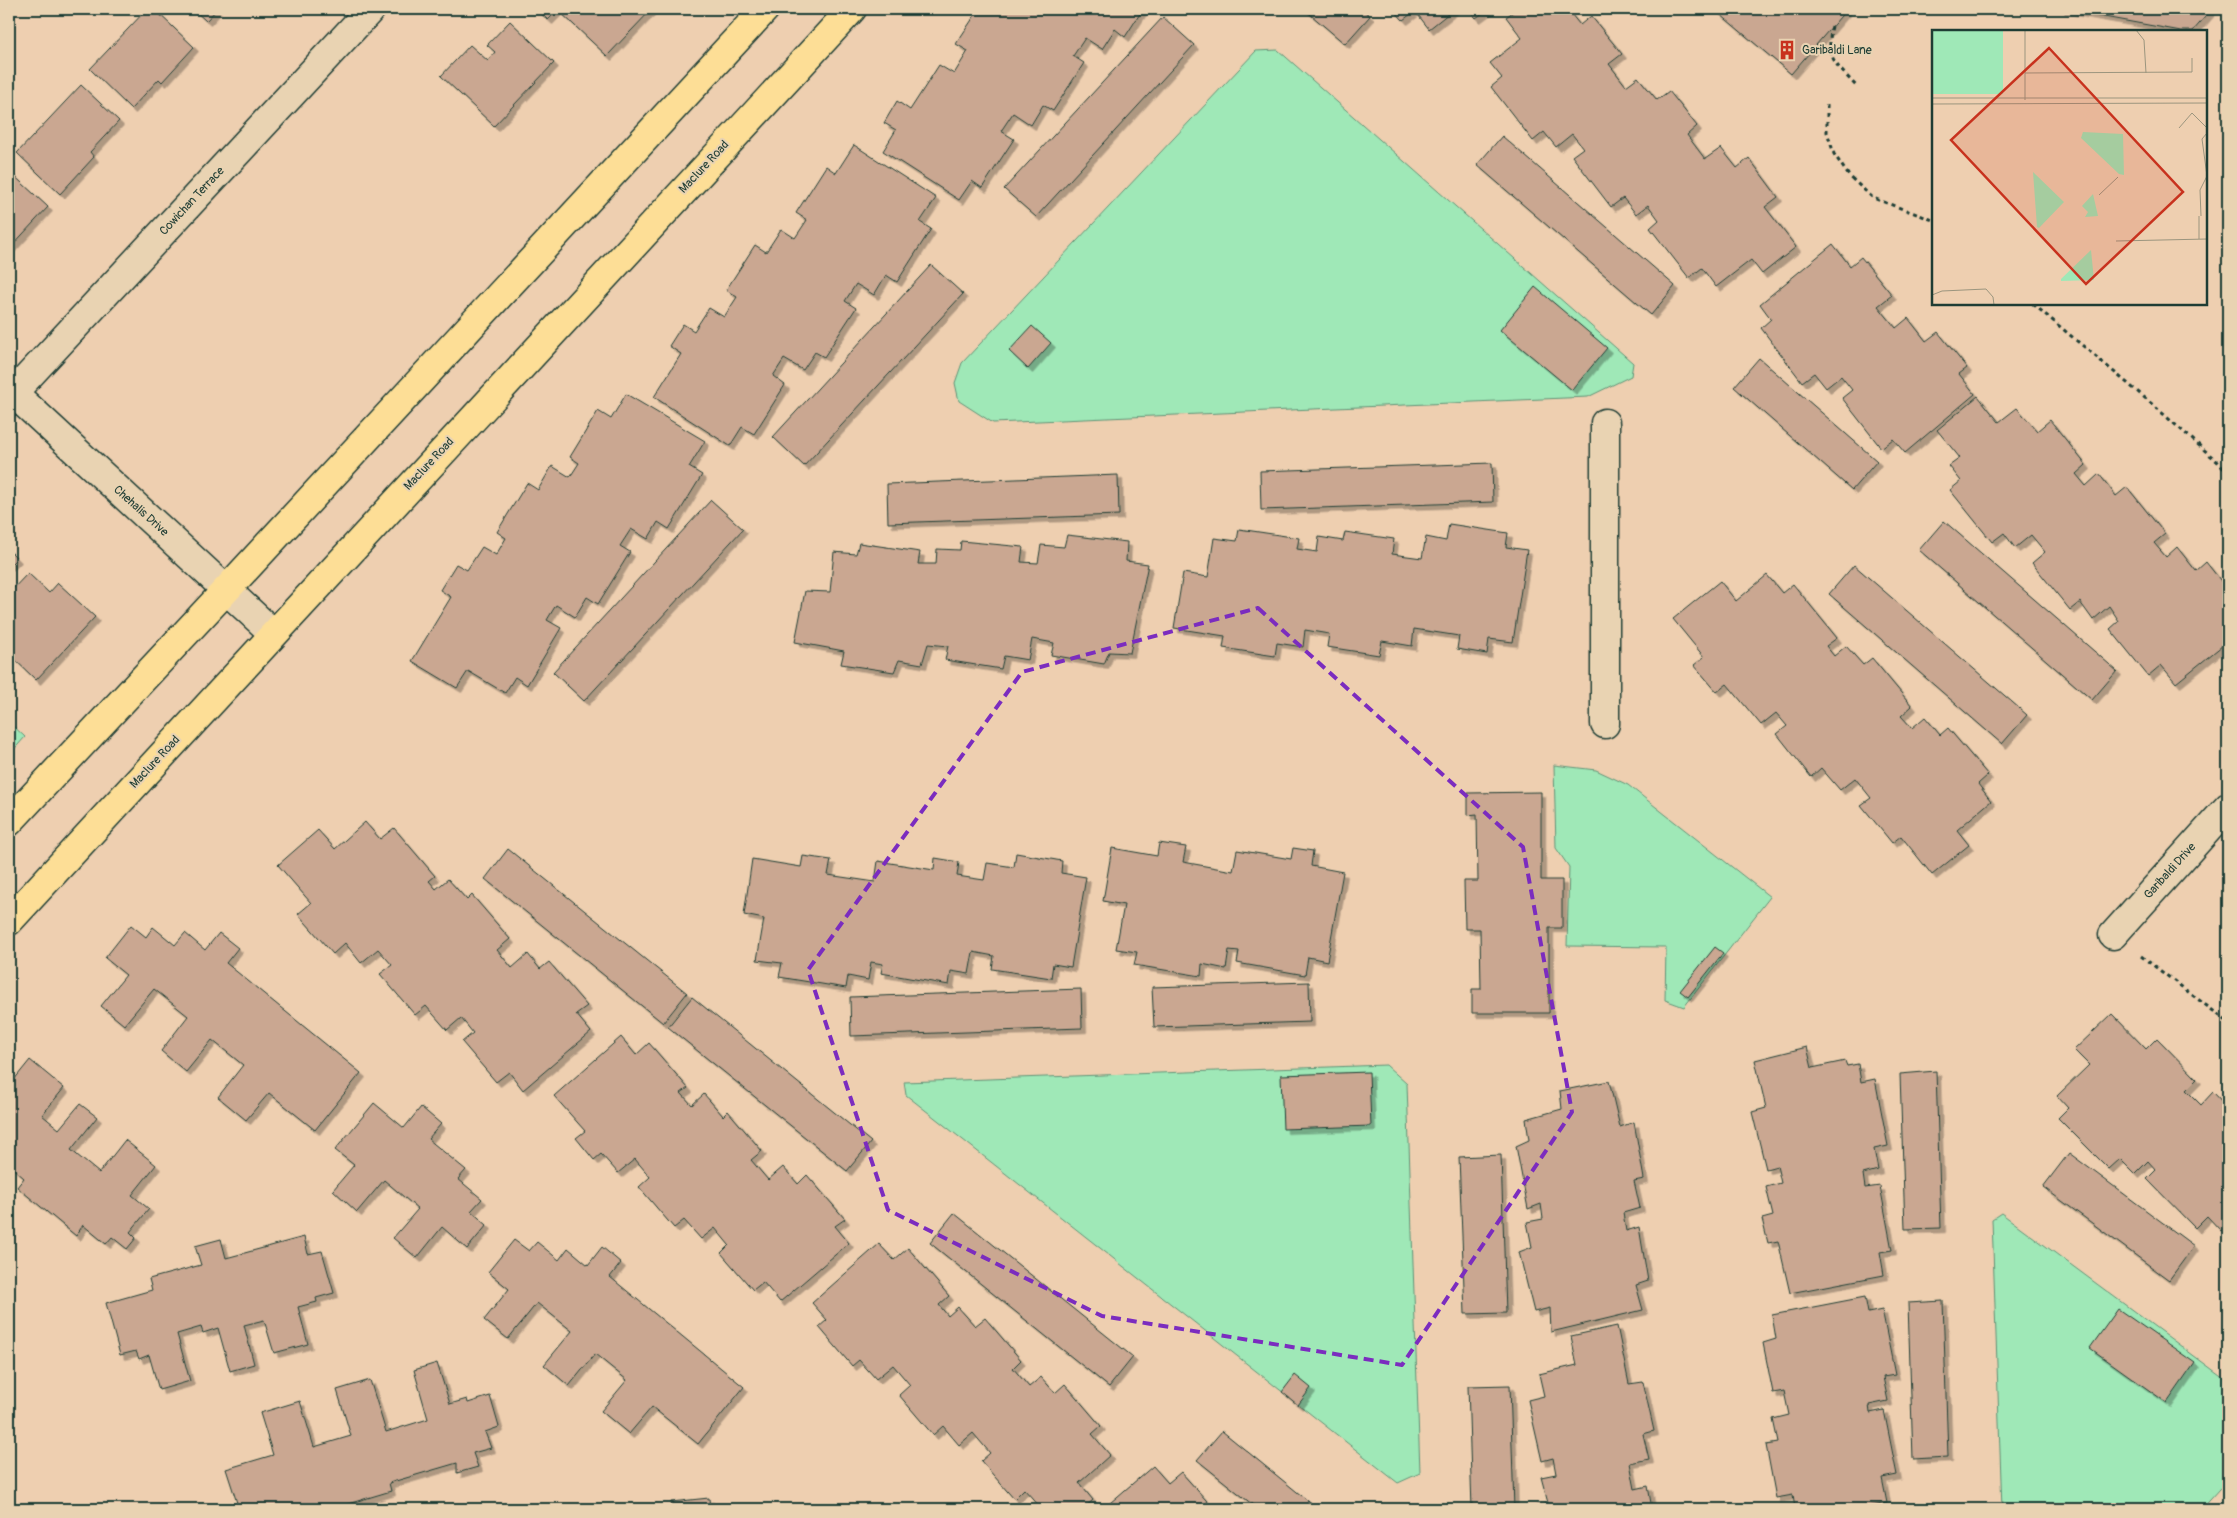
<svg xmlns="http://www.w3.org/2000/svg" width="2237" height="1518" font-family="Pangolin,sans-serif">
<defs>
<filter id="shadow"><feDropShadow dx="4.5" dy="4.5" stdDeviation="0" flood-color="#0004"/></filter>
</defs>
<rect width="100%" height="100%" fill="#eecfb0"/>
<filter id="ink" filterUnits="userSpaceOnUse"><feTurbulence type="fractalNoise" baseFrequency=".02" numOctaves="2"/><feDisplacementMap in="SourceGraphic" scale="10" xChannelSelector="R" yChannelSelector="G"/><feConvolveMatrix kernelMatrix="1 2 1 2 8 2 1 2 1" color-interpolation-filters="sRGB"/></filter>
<g filter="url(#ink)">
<path fill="#9fe8b7" stroke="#5f9276" d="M1278,50L1633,363L1631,376L1588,397L993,423L959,401L955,383L962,363L1256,51Z
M9,722L25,737L9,755Z
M1554,765L1596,770L1628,785L1770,897L1684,1007L1665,1000L1666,947L1567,946L1569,867L1556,848Z
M1386,1065L1407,1084L1420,1473L1398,1483L906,1095L904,1082Z
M2001,1213L2228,1381V1479L2201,1509H2002L1992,1219Z"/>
<path fill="#caa791" stroke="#1f3d34" filter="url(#shadow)" d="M147,9H154L194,47L162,82L159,79L131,109L90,69Z
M193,9H217L206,21Z
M536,9H652L607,56L558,10L548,20Z
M979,9H1143L1125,37L1115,29L1102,49L1085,38L1073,56L1084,63L1053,111L1043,105L1031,125L1013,113L1001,131L1014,139L982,188L972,181L959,200L883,151L896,130L884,123L897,101L910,110L939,65L954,74L968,51L956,44Z
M1304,9H1362L1370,16L1345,44Z
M1393,9H1454L1429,29L1415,11L1403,20Z
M1468,9H1488L1476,18Z
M1517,9H1567L1580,25L1591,16L1622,54L1609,64L1626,86L1638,77L1657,100L1669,91L1697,126L1687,135L1705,159L1721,148L1737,168L1749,158L1778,197L1765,207L1796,247L1762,274L1751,260L1716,287L1702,268L1689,278L1650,228L1659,220L1648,205L1636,214L1623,198L1611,207L1572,156L1583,148L1572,134L1556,147L1544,132L1533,141L1491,87L1502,78L1490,63L1522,38L1506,17Z
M1714,9H1847L1791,74Z
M2060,9H2212L2193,31H2181Z
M1163,17L1194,45L1036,217L1004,189Z
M510,21L554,63L494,126L441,76L470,45L488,61L495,52L487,45Z
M81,85L119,121L90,152L94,157L60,194L17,153Z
M1502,136L1675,286L1651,315L1477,165Z
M854,145L936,198L920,222L931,229L897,282L886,275L874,295L856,284L845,301L856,308L824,357L815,352L803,370L784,359L773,376L785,385L754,434L742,427L730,446L654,397L681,354L669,346L683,324L694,331L709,308L724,317L737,297L726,290L755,245L766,252L781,229L795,238L807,220L796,213L826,166L836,173Z
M9,171L48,207L9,249Z
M1833,244L1850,266L1861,257L1892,295L1878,306L1896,328L1908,318L1926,341L1938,332L1967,368L1959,374L1975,394L1905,453L1893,439L1881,448L1842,398L1852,390L1841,376L1826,388L1814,373L1802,382L1761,328L1771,319L1760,304Z
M931,265L963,294L804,466L773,437Z
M1535,287L1607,348L1572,390L1500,330Z
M1032,326L1051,343L1028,369L1009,351Z
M1759,358L1877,461L1852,490L1734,387Z
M626,394L705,441L689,467L702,475L669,529L658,522L648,539L631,529L620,546L630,552L598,604L587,597L575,617L556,605L547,620L561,628L527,685L515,677L505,693L468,671L457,688L412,661L451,597L440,590L456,564L467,570L482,547L496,555L506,538L497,532L527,483L538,490L552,466L570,477L579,463L570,457L598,411L611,419Z
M1978,396L1999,422L2017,408L2037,431L2050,420L2086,465L2076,474L2086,486L2099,474L2116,496L2127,487L2165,534L2154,543L2166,557L2177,547L2196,571L2206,562L2228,590V608L2226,610L2228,612V641L2176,683L2161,665L2148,676L2110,629L2119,621L2109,606L2093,620L2080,602L2070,610L2032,563L2045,552L2031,535L2015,548L2004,533L1992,542L1950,490L1961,481L1949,466L1960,458L1937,430Z
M1492,463L1493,502L1261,510L1260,471Z
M1118,475L1119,515L888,523L887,484Z
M711,500L743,529L584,701L553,672Z
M1944,521L2117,671L2092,700L1919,550Z
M1449,524L1508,533L1506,547L1527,550L1513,642L1489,639L1487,654L1457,649L1459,636L1414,629L1412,646L1382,641L1379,655L1327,647L1329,634L1305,630L1303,647L1277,643L1275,656L1223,648L1225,636L1174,628L1183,573L1208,577L1214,538L1237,541L1239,529L1299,538L1297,549L1317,552L1319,537L1343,541L1345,532L1394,539L1392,554L1422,558L1426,537L1446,541Z
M1067,535L1127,542L1126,561L1148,564L1130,653L1109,652L1104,664L1051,655L1054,643L1032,639L1028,660L1004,656L1001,669L945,660L948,646L928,644L922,664L899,660L894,672L841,664L844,651L795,642L805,591L830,592L834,552L856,554L859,543L920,552L918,564H936L937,549L960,550L961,541L1023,547L1021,562L1038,563L1041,545L1064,547Z
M9,550L17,558L9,566Z
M1854,565L2027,715L2002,744L1829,594Z
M28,573L49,593L58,583L95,617L36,680L9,654V593Z
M1767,575L1782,593L1793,584L1837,638L1826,646L1834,656L1846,646L1863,665L1872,658L1912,706L1901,716L1912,728L1925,717L1940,735L1948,728L1988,775L1978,784L1991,801L1957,830L1969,845L1932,875L1901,836L1892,843L1861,805L1871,798L1855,778L1840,790L1821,768L1811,777L1777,734L1787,726L1776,713L1761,725L1727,684L1717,692L1694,665L1704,657L1673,619L1720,581L1736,601Z
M1541,792V880H1562V928H1549V1013H1472V989H1481L1480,929H1465L1464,881H1478L1477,814L1468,815V793Z
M365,822L380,839L394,828L435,876L429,881L436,889L448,879L467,900L472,895L510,939L497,950L512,968L528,954L540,969L549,962L587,1006L576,1014L591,1032L523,1090L509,1072L496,1082L462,1042L473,1033L461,1018L447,1030L426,1006L415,1015L380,974L392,965L378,949L361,963L345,943L333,954L298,914L311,903L278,865L318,830L335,849Z
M1159,843L1186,847L1183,862L1233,871L1237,850L1291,859L1293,848L1313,851L1311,866L1343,872L1327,961L1308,957L1305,975L1237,963L1239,951L1229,950L1226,969L1202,964L1201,976L1134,965L1137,952L1116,949L1124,905L1103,901L1112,848L1157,856Z
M508,849L687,993L663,1023L485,879Z
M1016,853L1062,861L1061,873L1086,877L1071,967L1053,964L1051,978L992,969L994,956L973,952L969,974L951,971L949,985L881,973L883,964L871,962L868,980L848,976L846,988L779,977L782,963L757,960L764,919L744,915L752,859L801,867L803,856L831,860L828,875L875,882L878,861L934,870L935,858L959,862L957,876L984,880L987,863L1014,867Z
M131,925L146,937L153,927L175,945L185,933L205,950L219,933L238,948L226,963L361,1073L315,1130L269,1093L246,1120L218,1097L243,1065L212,1040L186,1072L161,1051L188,1016L154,989L124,1025L101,1006L126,975L105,958Z
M1715,947L1723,953L1688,997L1680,991Z
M1309,982L1310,1022L1154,1027L1152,987Z
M1081,989L1082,1028L851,1036L850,997Z
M692,997L871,1142L847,1171L668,1027Z
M2112,1014L2146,1049L2157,1038L2197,1079L2186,1090L2201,1105L2213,1092L2228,1108V1224L2221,1231L2207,1216L2195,1228L2147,1179L2156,1170L2148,1161L2135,1174L2120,1159L2109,1169L2058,1118L2068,1108L2057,1096L2089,1065L2074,1050Z
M621,1037L636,1055L649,1043L688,1088L681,1093L692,1105L704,1094L723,1116L728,1111L762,1151L751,1160L768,1180L783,1167L798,1184L807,1175L845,1219L835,1226L849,1243L780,1302L763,1282L753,1290L721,1253L729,1245L715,1228L701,1239L684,1220L674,1228L639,1187L650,1177L635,1159L618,1173L601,1154L594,1160L576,1138L585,1131L554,1096Z
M1807,1047L1812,1068L1845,1061L1847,1066L1858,1064L1861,1082L1875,1079L1888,1146L1874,1149L1878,1170L1863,1174L1865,1188L1880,1186L1892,1250L1880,1252L1884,1275L1790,1293L1778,1241L1768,1243L1762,1219L1773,1216L1766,1187L1781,1183L1777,1166L1766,1169L1752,1112L1766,1108L1755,1060Z
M30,1060L64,1088L42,1115L59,1129L80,1104L97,1117L71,1150L99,1173L125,1140L156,1165L132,1195L149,1209L130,1232L136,1238L127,1249L112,1237L106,1244L83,1225L76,1236L17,1187L24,1178L9,1165V1086Z
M1936,1071L1941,1228L1905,1229L1900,1074Z
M1369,1072L1371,1126L1283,1129L1281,1075Z
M1609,1081L1620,1127L1634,1122L1644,1179L1634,1181L1640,1208L1623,1213L1626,1231L1639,1227L1648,1281L1636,1285L1643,1310L1551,1332L1550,1308L1534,1312L1519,1252L1532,1247L1527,1222L1543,1219L1541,1204L1528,1209L1516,1146L1529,1140L1526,1119L1562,1109L1560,1091Z
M374,1103L404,1128L421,1107L441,1124L428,1139L466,1170L458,1179L482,1199L471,1211L487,1225L467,1249L442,1227L417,1258L393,1238L418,1209L384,1180L357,1212L333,1190L354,1165L335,1150Z
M2069,1153L2194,1246L2169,1280L2043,1187Z
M1501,1155L1506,1313L1465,1314L1459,1157Z
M954,1213L1133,1357L1109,1387L930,1243Z
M304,1237L308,1254L322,1251L334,1293L316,1298L317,1302L298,1307L308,1344L274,1353L264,1320L244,1325L254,1364L230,1371L218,1328L203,1333L201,1327L177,1334L190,1381L159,1390L149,1355L139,1359L136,1351L120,1355L106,1303L152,1290L149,1279L201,1265L195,1246L221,1239L226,1258Z
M514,1240L529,1251L537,1242L559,1260L568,1248L588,1265L602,1247L621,1263L610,1277L744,1387L698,1444L652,1407L629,1434L601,1411L627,1380L595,1354L569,1386L544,1365L572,1331L537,1303L508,1339L484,1320L509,1289L488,1272Z
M879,1244L894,1260L908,1248L949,1296L939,1305L948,1316L958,1307L975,1326L985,1318L1021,1360L1013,1368L1029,1387L1041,1377L1055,1393L1065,1384L1101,1426L1092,1434L1110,1455L1079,1483L1093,1500L1083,1509H1042L1024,1489L1014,1499L981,1461L990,1453L973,1433L959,1445L943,1426L933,1435L899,1395L910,1385L893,1365L876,1379L859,1360L852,1366L819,1327L827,1320L812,1303Z
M1865,1297L1868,1313L1882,1310L1895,1375L1883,1377L1888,1401L1869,1405L1870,1413L1884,1410L1897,1475L1882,1478L1887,1503L1857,1509H1795L1793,1495L1776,1498L1766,1445L1778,1443L1773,1419L1789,1415L1784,1391L1773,1393L1763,1343L1776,1339L1772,1315Z
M1943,1301L1948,1457L1913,1459L1908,1303Z
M2118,1309L2195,1363L2167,1403L2090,1348Z
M1617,1326L1629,1384L1643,1382L1654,1431L1643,1434L1649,1459L1630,1463L1635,1489L1648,1486L1652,1509H1534L1533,1507L1548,1503L1541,1477L1556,1474L1553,1458L1542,1461L1528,1400L1544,1396L1539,1374L1577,1365L1571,1336Z
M437,1363L450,1404L467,1399L468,1403L490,1396L499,1427L485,1432L491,1448L473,1453L478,1467L457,1473V1463L389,1483L391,1491L331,1509H239L226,1469L273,1455L260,1413L300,1401L314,1447L351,1436L337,1390L370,1380L386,1432L428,1419L414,1370Z
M1295,1375L1311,1388L1298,1405L1282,1392Z
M1510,1385L1514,1509H1472L1468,1386Z
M1222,1431L1318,1509H1258L1197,1460Z
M1153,1466L1168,1483L1181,1472L1214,1509H1103Z
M709,1498L710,1509H672L671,1502Z"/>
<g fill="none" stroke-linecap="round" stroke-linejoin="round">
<defs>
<path id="minor" d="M9,389L273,633
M13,393L371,9
M1605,724V423
M2113,935L2228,807"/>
<path id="major" d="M9,822L227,589L765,9
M9,921L852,9"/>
</defs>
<use href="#minor" stroke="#1f3d34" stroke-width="31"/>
<use href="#major" stroke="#1f3d34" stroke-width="31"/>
<path stroke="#1f3d34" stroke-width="3" stroke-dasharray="4 4" stroke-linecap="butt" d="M1832,26C1825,59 1836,64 1857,87
M1827,105V132L1834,154L1849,176L1873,198L1933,220
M2033,304L2145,398L2218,462L2228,474
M2141,956L2228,1022"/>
<use href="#minor" stroke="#e9d3b2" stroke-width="28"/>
<use href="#major" stroke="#fdde96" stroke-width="28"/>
</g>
</g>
<path fill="none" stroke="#7b2cbf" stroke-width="4" stroke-dasharray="10 6" stroke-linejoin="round" d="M1258,608L1523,847L1572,1112L1402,1365L1102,1316L888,1210L808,970L1022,672Z"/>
<defs>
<symbol id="building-bare" viewBox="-9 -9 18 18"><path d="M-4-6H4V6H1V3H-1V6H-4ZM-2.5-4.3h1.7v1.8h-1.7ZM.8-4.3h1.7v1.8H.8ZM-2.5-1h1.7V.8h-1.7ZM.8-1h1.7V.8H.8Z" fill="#c8321e" stroke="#e9d3b2" stroke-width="2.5" paint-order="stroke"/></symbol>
</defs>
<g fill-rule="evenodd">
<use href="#building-bare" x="1773" y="36" width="28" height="28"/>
</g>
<g text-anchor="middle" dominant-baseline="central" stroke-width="4" stroke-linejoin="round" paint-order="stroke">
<g font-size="12" fill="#1f3d34" stroke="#e9d3b2" text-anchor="start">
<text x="1802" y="50">Garibaldi Lane</text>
</g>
<g font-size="12" fill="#1f3d34" stroke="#e9d3b2">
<text transform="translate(704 167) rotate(-47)">Maclure Road</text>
<text transform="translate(192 201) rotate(-47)">Cowichan Terrace</text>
<text transform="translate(429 464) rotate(-47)">Maclure Road</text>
<text transform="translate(141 511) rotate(42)">Chehalis Drive</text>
<text transform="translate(155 762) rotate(-47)">Maclure Road</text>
<text transform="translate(2170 871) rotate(-48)">Garibaldi Drive</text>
</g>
</g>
<g transform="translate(1932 30)">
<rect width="275" height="275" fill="#eecfb0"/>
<path d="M0,0H71V64H0ZM151,102L191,104L192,145L187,144L149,108ZM101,142L132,172L107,198L105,197ZM161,164L166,186L153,187L156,182L150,176ZM159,220L162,250L129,251V249Z" fill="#9fe8b7"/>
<path fill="none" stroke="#9b957e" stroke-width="1" d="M93,0V70M204,0L212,10L214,43M93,43L260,42V28M0,68H275M0,74L275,73M247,98L260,83L275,98M167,165L186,147M269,186L268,160L275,146L270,109L275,103M267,209V186M184,211L275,209M0,265L10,261L54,259L61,267L62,275"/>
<path fill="#c8321e" fill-opacity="0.15" stroke="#c8321e" stroke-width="2.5" d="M117,18L251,162L154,254L19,110Z"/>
<rect width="275" height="275" fill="none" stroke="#1f3d34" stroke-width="2.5"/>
</g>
<rect width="2237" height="1518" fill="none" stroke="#e9d3b2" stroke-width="30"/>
<rect x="15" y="15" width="2207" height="1488" fill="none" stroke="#1f3d34" stroke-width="2" filter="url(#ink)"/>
</svg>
